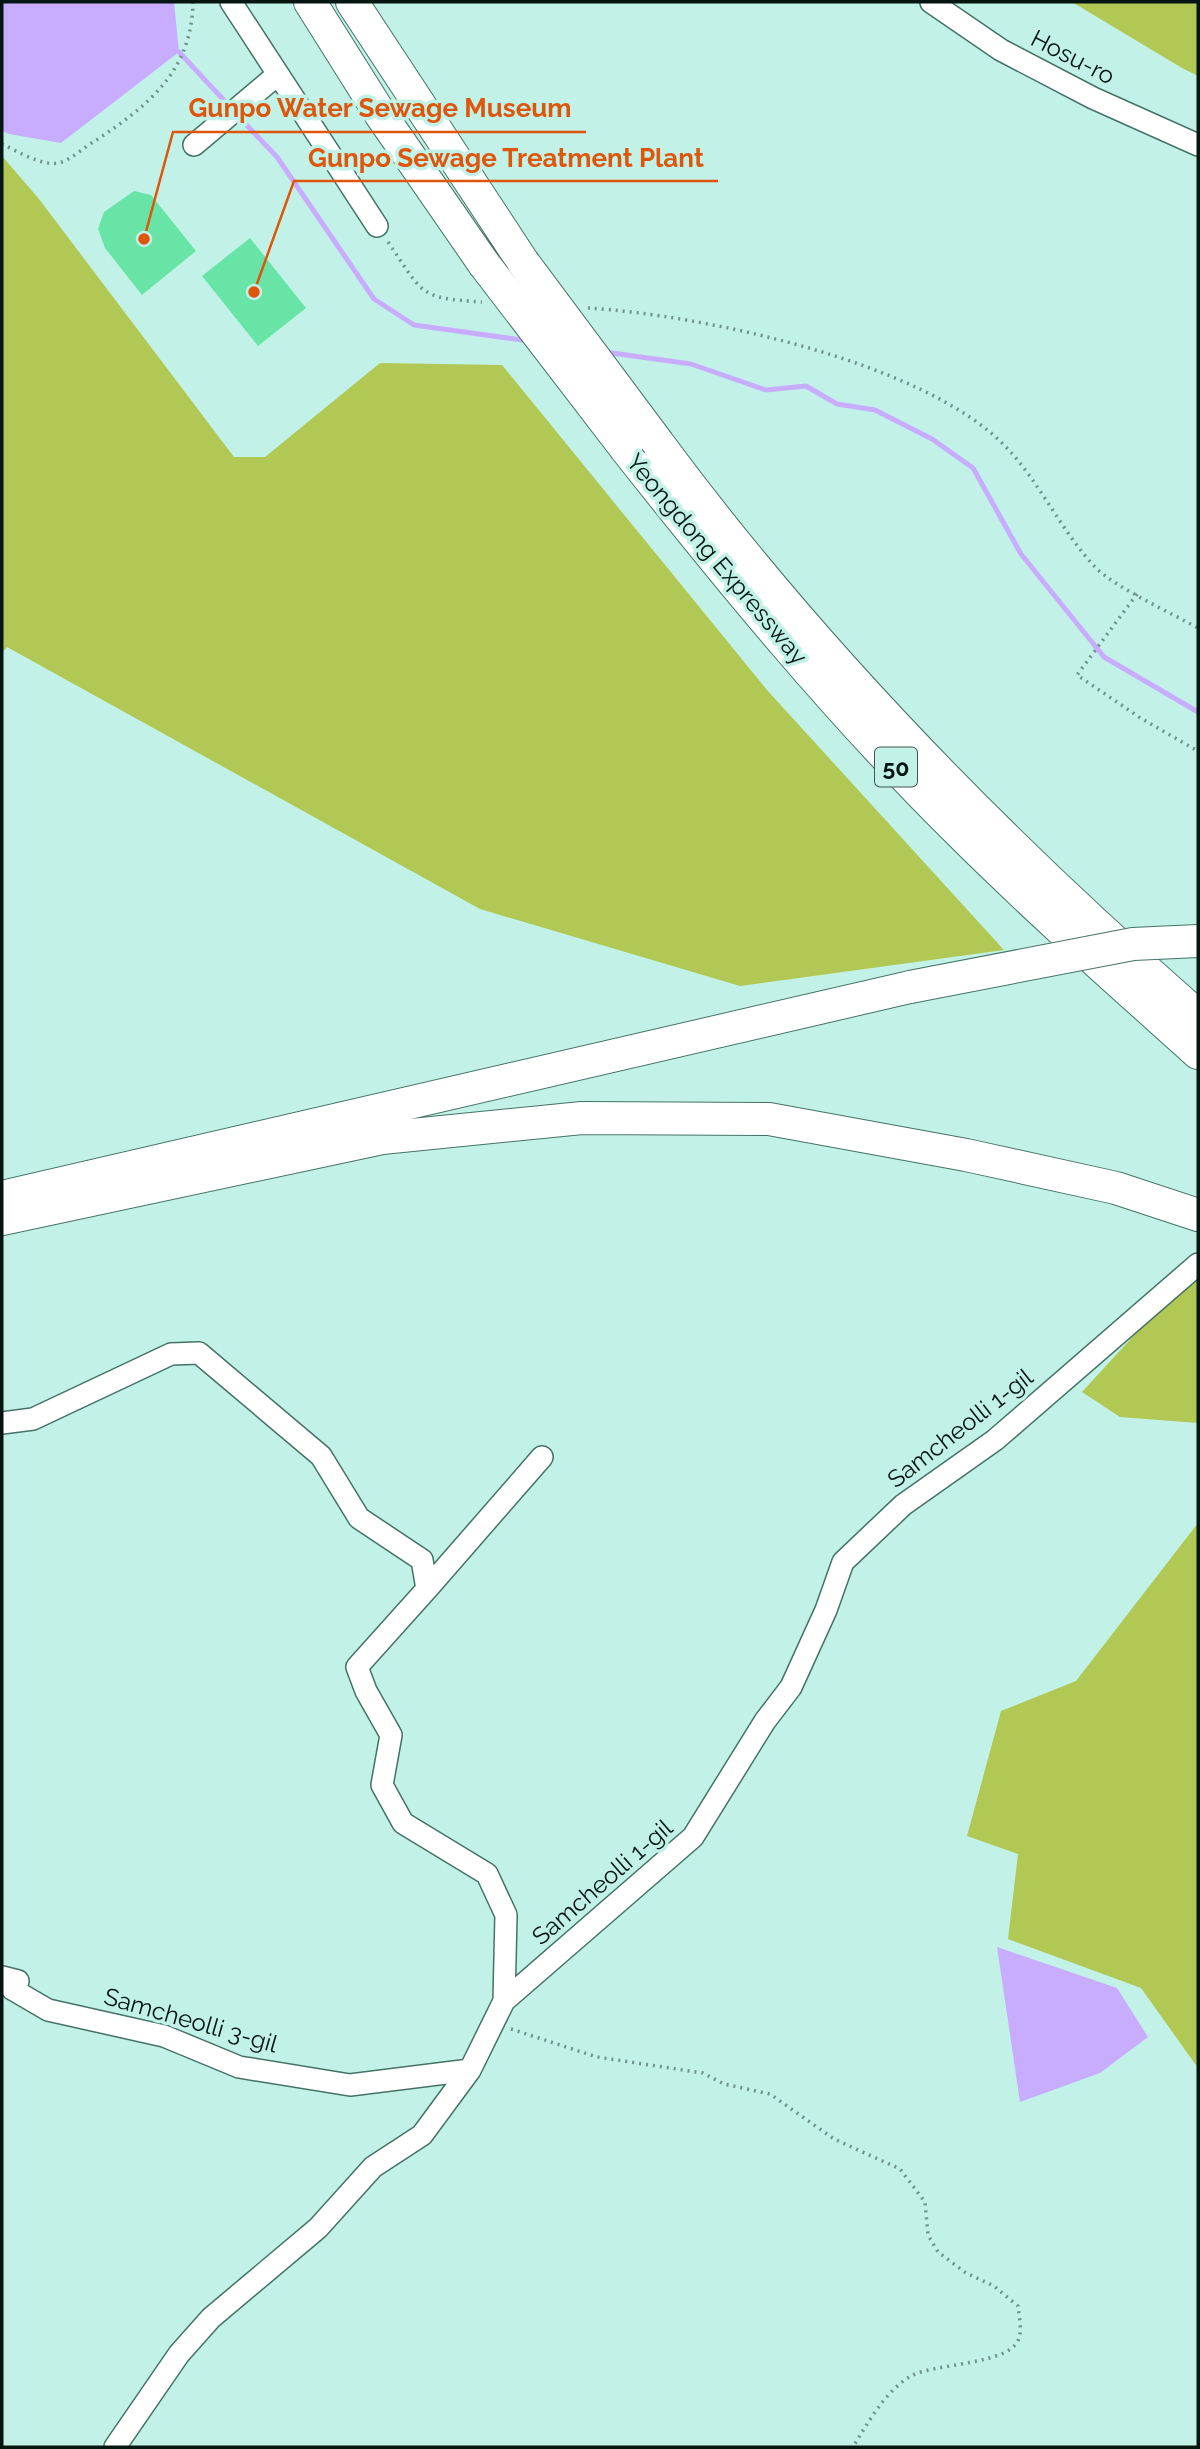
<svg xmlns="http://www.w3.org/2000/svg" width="1200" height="2449" font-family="Raleway,sans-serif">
<rect width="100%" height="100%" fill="#c2f2e7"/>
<path fill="#b1c854" d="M1072,2H1198V76L1182,68Z
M2,156L39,199L234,457H265L380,363L502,365L767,690L1004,950L740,986L480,909L7,647L2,653Z
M1198,1278V1423L1120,1417L1082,1392L1182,1283Z
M1198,1523V2068L1141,1988L1008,1939L1018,1854L967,1836L1001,1711L1076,1681Z"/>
<path fill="#c8adff" d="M2,2H174L179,52L61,143L9,134L2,131Z
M997,1947L1117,1988L1148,2037L1100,2073L1020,2102Z"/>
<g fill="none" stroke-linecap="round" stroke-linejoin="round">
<path stroke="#c8adff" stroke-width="5" d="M179,52L232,109
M238,116L277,157L374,299L414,325L529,341
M605,352L691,364L766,390L806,386L837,404L875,410L932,439L973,468L1021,554L1104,657L1198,712"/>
</g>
<path fill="#68e5a6" d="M134,191L151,195L196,251L142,295L105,248L98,229L104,212Z
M250,238L306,308L258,346L202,276Z"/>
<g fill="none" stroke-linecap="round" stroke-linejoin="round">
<defs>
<path id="minor" d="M231,2L377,226
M931,2L1001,50L1093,98L1198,145
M194,145L277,75
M2,1423L33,1419L171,1354L199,1353L321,1456L359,1518L422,1560L427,1589L357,1667L366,1691L391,1735L382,1785L403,1823L487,1874L506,1915L504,2001
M427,1589L542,1457
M2,1977L18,1981L12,1989L48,2010L164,2036L239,2067L350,2085L470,2070
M115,2447L179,2354L211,2318L318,2228L373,2167L422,2135L470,2070L504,2001L693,1837L765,1721L791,1687L826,1610L843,1562L903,1505L995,1440L1198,1264"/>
<path id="highway" d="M310,2L381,115L484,264
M352,2L523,262
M658,443C814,654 1001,844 1198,1016
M626,449C730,581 838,712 957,830C1034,907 1117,980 1198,1053
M2,1197L910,987
M2,1219L382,1138L582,1118L769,1119L966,1155L1116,1188L1198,1215"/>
</defs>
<use href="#minor" stroke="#457268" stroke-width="24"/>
<use href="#highway" stroke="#457268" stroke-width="34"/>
<path stroke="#6f928a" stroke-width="3.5" stroke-dasharray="2 5" stroke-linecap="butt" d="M2,144C17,151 41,166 58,163C70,161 84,147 95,141C148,106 192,71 193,2
M388,242C424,294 417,298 482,302
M588,308C703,315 924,362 1005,446C1040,482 1062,533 1097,569C1117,588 1173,614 1198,628
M1137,594L1077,675L1142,719L1198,751
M511,2029L597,2057L703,2073L724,2084L770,2094L834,2139L900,2169L925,2202L928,2235L938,2252L966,2273L994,2286L1018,2306C1019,2316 1022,2328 1019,2338C1012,2365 934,2363 911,2376C886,2390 867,2424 853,2447"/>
<use href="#minor" stroke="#fff" stroke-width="21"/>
<use href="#highway" stroke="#fff" stroke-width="32"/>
<defs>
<path id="highway-bridge" d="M523,262L658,443
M484,264L626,449
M910,987L1133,944L1198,941"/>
</defs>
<use href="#highway-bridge" stroke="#457268" stroke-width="34" stroke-linecap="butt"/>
<use href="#highway-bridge" stroke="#fff" stroke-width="32"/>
</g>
<g text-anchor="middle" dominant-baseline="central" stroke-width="7" stroke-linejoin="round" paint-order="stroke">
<rect fill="#c2f2e7" stroke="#3d5752" stroke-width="2" x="875" y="747.5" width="42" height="39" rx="5"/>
<g font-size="23" font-weight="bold" fill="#041512">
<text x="896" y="767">50</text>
</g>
<g font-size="24" fill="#041512" stroke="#c2f2e7">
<text transform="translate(1073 57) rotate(27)">Hosu-ro</text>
<text transform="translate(717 559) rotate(50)">Yeongdong Expressway</text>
<text transform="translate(960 1428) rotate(-38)">Samcheolli 1-gil</text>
<text transform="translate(602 1882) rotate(-41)">Samcheolli 1-gil</text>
<text transform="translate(191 2020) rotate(16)">Samcheolli 3-gil</text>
</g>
</g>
<path fill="none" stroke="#dd560c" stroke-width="2.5" d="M144 239L173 132H586M254 292L294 181H718"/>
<g fill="#dd560c" stroke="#c2f2e7" stroke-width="2.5">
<circle cx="144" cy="239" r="7"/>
<circle cx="254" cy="292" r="7"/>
</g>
<g font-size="26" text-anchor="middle" font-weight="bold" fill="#dd560c" stroke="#c2f2e7" stroke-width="7" stroke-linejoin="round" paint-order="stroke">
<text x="380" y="117">Gunpo Water Sewage Museum</text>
<text x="506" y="167">Gunpo Sewage Treatment Plant</text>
</g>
<rect width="1200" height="2449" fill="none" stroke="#041512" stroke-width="7"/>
</svg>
